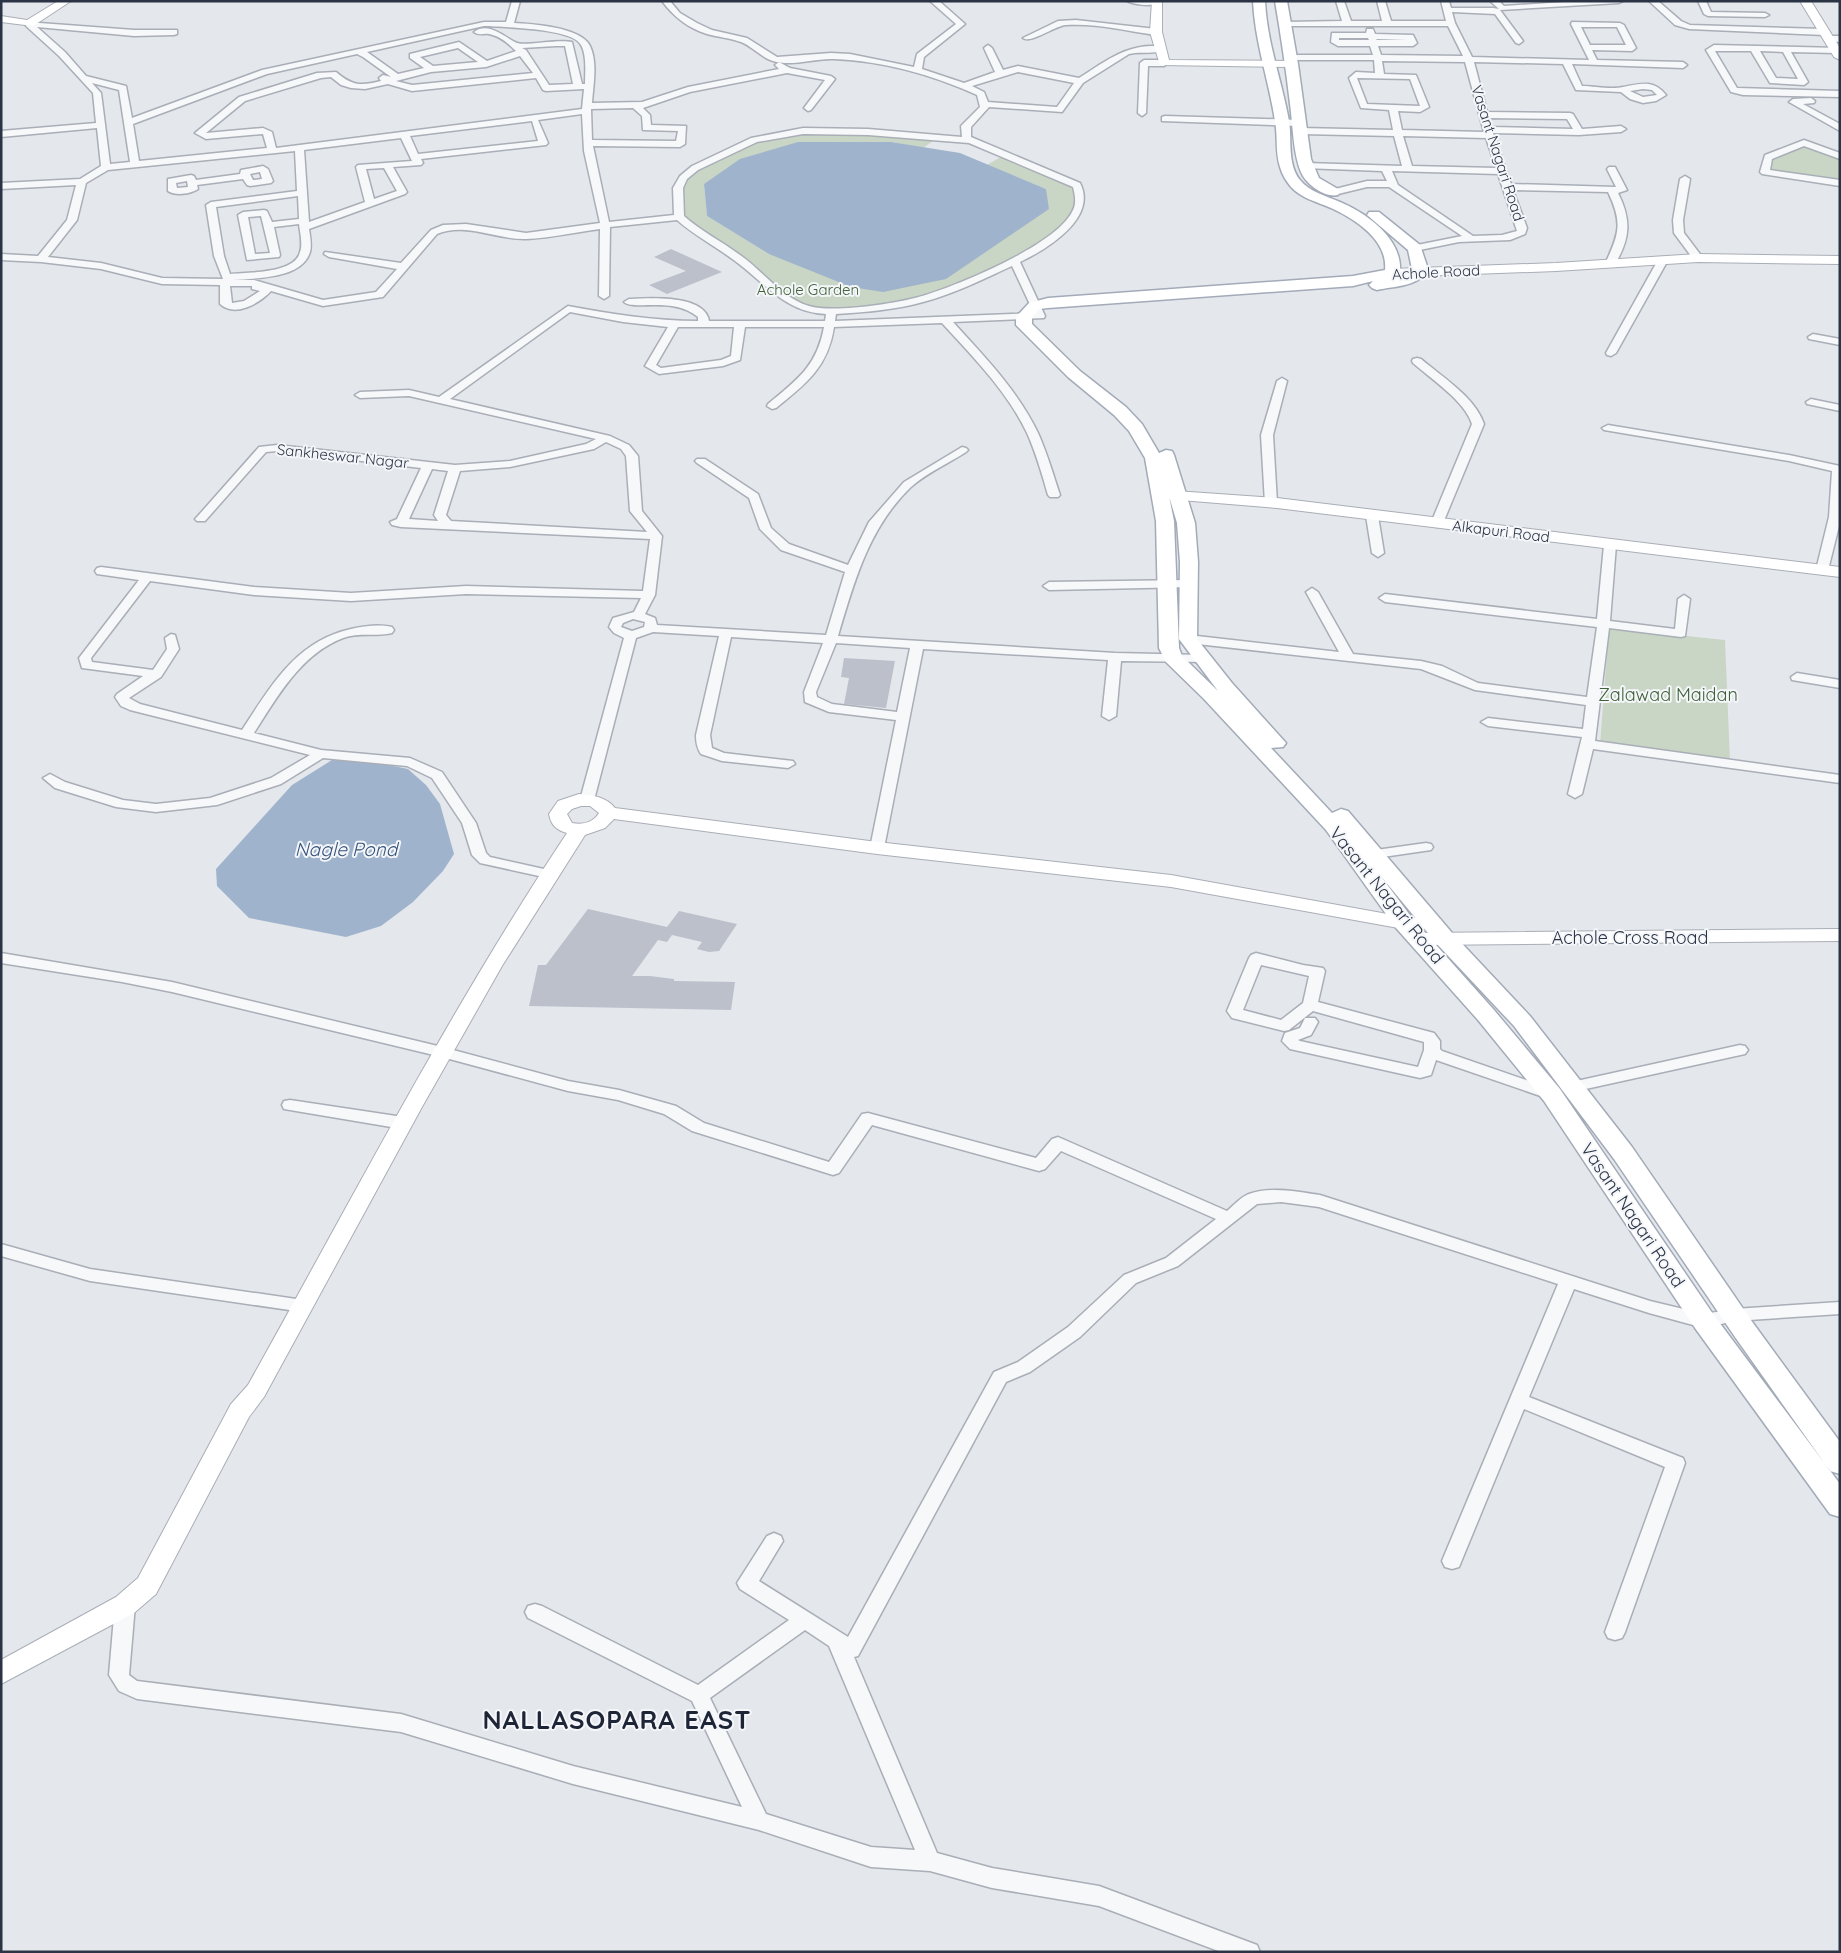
<svg xmlns="http://www.w3.org/2000/svg" width="1841" height="1953" font-family="Quicksand,sans-serif">
<rect width="100%" height="100%" fill="#e4e7ec"/>
<path fill="#c9d6c5" d="M803,131L937,138L923,148L891,142L704,184L707,216L769,254L1046,189L987,165L1004,155L1077,185L1076,215L1025,256L920,300L867,309H805L679,217L683,178L754,140Z
M1804,146L1840,159V181L1770,171L1773,158Z
M1609,628L1725,640L1730,762L1600,744Z"/>
<path fill="#9fb4cc" d="M798,142H891L960,153L1046,189L1049,209L946,279L883,292L851,287L769,254L707,216L704,184L740,159Z
M332,760L374,762L408,769L426,785L440,804L454,854L443,871L413,902L381,926L346,937L249,918L217,886L216,869L292,785Z"/>
<path fill="#bbc0ca" d="M671,249L722,272L667,294L649,285L686,271L654,257Z
M844,658L895,661L886,708L844,704L849,678L841,677Z
M588,909L667,927L679,911L737,924L719,951L709,952L697,949L702,942L672,935L667,942L658,940L632,976H650L674,979V981L735,982L731,1010L529,1006L538,965H546Z"/>
<g fill="none" stroke-linecap="round" stroke-linejoin="round">
<defs>
<path id="street" d="M512,1H520L514,23C533,24 581,27 590,46C598,63 593,86 592,103L642,102L688,87L779,69L775,65L779,62L790,68L831,76L835,79L811,110L808,111L804,108L825,80L787,73L690,92L643,108L650,115L651,125L686,126L685,144L680,147L593,146L609,222L674,215L673,188L680,176L692,166L751,138L803,128L868,129L962,137L961,126L980,107L977,95C933,75 883,61 834,59C815,58 792,67 773,61C762,58 752,46 741,42C730,38 718,37 707,34C688,28 674,17 662,1H670L680,13L697,23L712,30L747,38L777,57L831,53L850,54L914,67L917,54L956,24L930,1H939L965,24L924,57L922,69L964,83L995,72L984,48L988,45L992,48L1003,70L1018,66L1079,78C1106,61 1130,41 1164,47L1165,49C1157,55 1140,51 1129,54L1083,83L1062,112L989,107L971,127V137L1080,183C1098,218 1047,249 1020,262L1045,316L1044,318L953,322C984,356 1018,391 1038,433C1047,453 1053,474 1060,495L1058,497H1050L1048,495C1042,474 1036,453 1027,433C1007,391 973,357 942,323L834,327C828,367 806,384 776,408L772,409L767,406L768,404C797,380 817,366 824,327H745L740,360L723,366L659,374L645,366L668,327L623,322L570,312L450,399L610,436L629,445L638,456L642,511L662,536L655,595L645,614L655,618L657,625L826,635L845,572L781,550L760,529L749,498L697,463L695,461L697,459H705L758,494L771,528L789,544L848,565L869,522L904,482L962,447L966,448L968,450L966,452C949,463 925,474 911,487C869,527 854,582 838,636L1115,653L1203,655L1209,659L1208,662L1121,661L1116,716L1109,720L1102,716L1108,660L923,649L884,848L882,851H872L870,848L896,720L829,712L805,702L804,692L823,643L731,637L710,735L712,748L724,753L793,761L795,764L788,768L722,761L701,754C697,748 696,742 696,735L719,636L653,632L636,638L594,800L587,804L580,800L624,638L614,633L609,627L613,618L634,612L641,598L466,594L351,601L254,595L150,581L91,658L92,662L153,670L167,649L165,638L171,634L175,635L179,649L161,677L129,698L140,704L242,730C271,686 296,641 351,629C364,626 379,624 392,627L394,630L392,633C376,637 359,632 343,638C301,654 277,697 254,733L321,750L410,758L442,772L476,823L486,853L490,857L553,871L555,874L553,877L548,878L480,863L472,855L462,823L432,778L407,766L323,758L281,784L217,805L156,812L116,807L55,788L43,778L50,774L65,782L123,800L156,804L210,798L271,778L310,755L130,710L121,706L115,697L117,694L143,676L82,668L79,658L139,580L97,574L95,571L97,568L101,567L254,587L351,593L466,586L643,591L650,539L401,527L392,525L390,522L397,519L421,468L277,451L266,452L205,521H197L195,519L197,517L259,447L277,445L455,465L510,461L586,444L596,439L409,396L360,398L355,395L360,392L409,390L439,397L568,306C611,314 654,321 698,321V317C673,296 634,311 624,302L629,299C648,298 705,294 709,321H825L826,314C784,313 763,280 731,258C713,245 694,235 677,220L610,227L609,296L604,299L599,296L600,229C576,232 551,238 526,239C496,240 467,222 437,234L383,297L323,306L271,291C260,303 235,318 220,304V285L162,284L101,269L41,262L1,260V254L38,256L67,220L76,185L1,189V183L80,179L101,166L97,128L1,137V131L96,123L93,93L59,56L26,26V22L134,30H177V34L174,35L134,36L37,27L65,52L86,76L126,86L132,118L262,70L484,22H506ZM484,26C502,27 573,28 581,45C587,56 585,72 585,84H582L572,42C558,39 524,46 517,43C505,38 489,21 474,32C479,36 483,33 489,34C500,36 509,44 516,51L487,61L459,42L410,54V58L424,68L398,74L367,52ZM556,46H565L573,84L549,85L526,50L522,48ZM458,48L478,62L433,66L420,57ZM357,54L363,57L391,77L383,75L379,78L381,81C361,86 352,86 336,72L317,73L239,97L195,133L206,139L263,134L267,148L139,161L133,124L267,74ZM520,56L533,73L412,85L396,81L431,72L486,67ZM1018,72L1074,83L1057,107L988,102L984,92L972,86ZM331,77L341,85L351,88L365,89L388,84L412,91L536,78L543,90L546,91L584,89L582,109L276,148L272,132L263,128L206,133L245,101L321,78ZM92,83L119,90L130,162L110,164L101,93ZM633,108L642,116L643,130L678,131L676,141L592,140L591,109ZM582,114L584,151L600,223L526,233L466,224L443,225L431,230L401,263L325,252L324,254L329,257L397,269L376,292L323,300L254,280H233C256,278 302,279 310,252C312,245 310,236 309,229L405,194L407,192L393,167L421,165L423,163L421,159L546,145L548,143L538,120ZM532,121L538,141L418,154L410,136ZM803,134L868,135L969,143L1073,187C1075,195 1077,204 1072,212C1055,246 951,289 915,298C891,304 832,313 809,306C782,298 763,271 740,255C721,241 701,231 684,216L683,188L687,179L698,170L757,142ZM401,138L412,161L358,165L356,167L365,202L309,222L304,150ZM295,151L297,191L211,202L206,205L214,256L223,279L162,278L101,263L48,257L77,220L86,183L108,170ZM384,168L397,191L374,199L366,169ZM298,196L299,219L272,222L267,211L264,210L243,212L238,215L247,260L279,257L280,255L274,227L299,224C300,233 303,244 300,252C295,274 248,272 230,274L224,256L216,207ZM261,216L270,253L255,254L248,217ZM1012,266L1034,313L835,321L836,314C865,312 895,310 923,302C954,294 983,279 1012,266ZM230,286H252V289L260,291L244,301L232,303ZM678,327H734L731,356L721,360L661,368L656,365ZM606,442L621,449L626,456L630,511L647,532L451,521L446,515L460,471L510,467L594,449ZM432,469L448,471L434,515L438,521L409,519ZM633,619L645,622L644,627L632,631L621,627L623,623ZM836,643L910,648L897,712L832,704L817,697L816,692Z
M1127,1H1161V2C1154,7 1134,5 1127,1Z
M1336,1H1344L1351,21H1382L1377,1H1385L1391,21H1446L1441,1H1449L1451,8H1493L1499,9L1490,1H1499L1504,6L1579,1H1623L1619,3L1500,10L1523,41L1519,44L1516,43L1495,14L1452,12L1455,23L1472,57L1589,60L1571,24L1572,22L1620,23L1624,25L1636,48L1632,51L1592,50L1597,60L1683,62L1687,65L1683,68L1572,64L1582,86C1594,86 1611,90 1623,87C1640,84 1653,79 1666,95L1656,101L1643,103L1630,99L1621,92L1576,90L1563,64L1474,62L1487,112L1570,113L1573,114L1582,129L1621,126L1626,129L1621,132L1579,135L1493,133L1511,184L1616,187L1607,169L1609,167H1615L1627,190L1618,193C1632,221 1630,239 1614,266H1606L1605,264C1619,234 1623,223 1608,192L1513,190L1527,228L1525,234L1510,240L1459,242L1415,251L1410,248L1412,246L1462,236L1389,187H1367L1334,195L1329,192L1331,190L1367,181H1387L1382,171L1303,168V164L1306,163L1402,166L1394,136L1301,134L1296,131L1301,128L1393,130L1389,110L1361,108L1349,78L1356,72L1375,73L1374,60H1291L1288,59V55H1373L1370,46H1338L1331,42L1332,33H1366L1367,29H1373L1375,34L1413,35L1417,43L1413,46H1378L1381,55L1463,56L1448,26H1286L1282,24L1286,22L1342,21ZM1581,27H1617L1626,45H1590ZM1339,38H1368L1369,40H1339ZM1376,39L1407,40H1408H1377ZM1382,61L1465,62L1484,132L1402,130L1398,111L1420,112L1429,107L1416,75L1384,74ZM1357,78L1410,79L1420,106L1367,104ZM1643,89L1652,90L1657,95L1643,97L1630,91ZM1488,118L1567,119L1573,129L1492,127ZM1403,136L1486,138L1496,168L1412,166ZM1392,171L1498,174L1517,231L1502,235L1473,236L1398,185Z
M1649,1H1658L1681,21L1690,25L1824,29L1828,32L1824,35L1689,29L1675,25Z
M1698,1H1706L1711,12L1765,13L1769,15L1765,17L1708,16L1704,14Z
M1076,20L1156,29L1160,32L1156,35C1127,31 1095,23 1066,25C1054,26 1031,44 1023,38L1058,21Z
M1829,36H1840V42L1826,41V37Z
M1714,45L1839,48L1840,51L1836,53L1791,52L1808,82L1804,85L1770,83L1751,51H1715L1737,88L1840,91V97L1743,95L1731,92L1706,50ZM1760,51L1783,52L1798,79L1776,78Z
M1144,60H1164L1168,63L1164,66H1148L1146,113L1142,116L1138,113L1140,63Z
M1811,98L1815,101L1814,103L1803,104L1840,124V131L1789,102L1793,99Z
M1165,116L1300,120L1304,123L1300,126L1162,121V117Z
M1804,140L1840,153V159L1804,146L1772,159L1770,170L1840,180V186L1762,174L1760,172L1765,155Z
M263,166L268,169L273,181L271,183L250,186L247,185L243,179L197,185L198,189C191,194 175,196 168,191V179L191,175L194,176L196,180L240,174L241,170ZM260,172L262,179L253,180L250,174ZM187,181L188,187L177,188L176,183Z
M1685,176L1690,179L1683,220L1684,233L1703,258L1698,261L1694,260L1674,233L1673,220L1680,179Z
M1663,257L1668,260L1616,353L1611,356L1607,355L1606,353L1658,260Z
M1813,334L1840,339V345L1809,339L1808,337Z
M1417,358L1421,359C1442,377 1475,397 1484,424L1443,523L1437,527L1431,523L1472,424C1465,401 1431,379 1413,363L1412,361L1413,359Z
M1282,378L1287,381L1273,435L1277,503L1271,506L1265,503L1261,435L1277,381Z
M1811,399L1840,405V411L1807,404L1806,402Z
M1608,425L1789,455L1840,466V522L1828,570L1822,574L1816,570L1829,517L1832,471L1789,461L1604,430L1602,428Z
M1372,512L1378,516L1384,553L1378,557L1372,553L1366,516Z
M1610,541L1616,545L1610,621L1675,629L1678,599L1684,595L1690,599L1685,636L1681,637L1609,628L1595,741L1840,775V783L1593,749L1582,794L1575,798L1568,794L1582,737L1488,726L1481,722L1488,718L1583,729L1586,705L1475,690L1421,669L1188,643L1182,639L1188,635L1339,652L1306,592L1312,588L1318,592L1353,654L1421,661L1442,666L1478,683L1587,697L1597,627L1385,602L1379,598L1385,594L1597,619L1604,545Z
M1188,580L1194,584L1192,587L1049,590L1043,586L1049,582Z
M1797,673L1840,680V688L1792,680L1791,677Z
M1426,843L1431,844L1433,847L1431,850L1376,858L1371,857L1369,854L1371,851L1376,850Z
M1,953L172,982L442,1047L568,1081L619,1090L676,1106L704,1123L829,1162L862,1114L868,1113L1036,1158L1052,1139L1058,1137L1227,1211C1234,1205 1241,1197 1249,1194C1271,1186 1298,1192 1320,1195L1650,1301L1704,1314L1734,1309L1840,1302V1314L1734,1321L1704,1328L1649,1313L1574,1289L1529,1397L1683,1458L1685,1463L1625,1632L1622,1638L1615,1640L1608,1638L1605,1632L1665,1467L1524,1409L1459,1567L1452,1569L1445,1567L1442,1561L1558,1284L1319,1207L1281,1202L1257,1204L1178,1266L1136,1283L1080,1337L1030,1372L1006,1382L858,1656L854,1657L937,1853L992,1868L1099,1886L1257,1945L1260,1952H1221L1099,1906L992,1888L930,1871L871,1867L759,1830L573,1784L401,1732L137,1699L119,1691L109,1675L115,1605L118,1599L125,1597L132,1599L135,1605L129,1675L137,1681L401,1714L573,1766L742,1807L692,1701L528,1618L525,1612L528,1606L535,1604L542,1606L698,1685L789,1620L740,1589L737,1583L767,1536L774,1533L781,1536L783,1541L759,1581L848,1637L994,1372L1018,1362L1068,1327L1124,1275L1166,1258L1216,1219L1061,1151L1045,1169L1039,1171L872,1125L839,1173L833,1175L692,1131L664,1114L618,1100L568,1091L442,1057L172,992L122,982L1,963ZM805,1630L829,1646L915,1850L871,1847L766,1814L710,1698Z
M1256,953L1303,965L1323,968L1325,971L1318,1002L1434,1033L1440,1041V1049L1442,1051L1558,1091L1560,1095L1558,1099L1552,1100L1436,1060L1431,1075L1420,1078L1290,1049L1282,1041L1285,1033L1300,1028L1305,1018H1315L1318,1022L1311,1035L1298,1040L1300,1041L1418,1067L1424,1050V1042L1313,1011L1289,1030L1284,1031L1232,1018L1227,1011L1249,958L1251,955ZM1261,965L1309,976L1303,1003L1281,1020L1243,1010Z
M1740,1045L1745,1046L1748,1050L1745,1054L1572,1092L1566,1091L1564,1087L1566,1083L1572,1082Z
M290,1100L403,1117L409,1119L411,1123L409,1127L403,1129L284,1109L282,1105L284,1101Z
M1,1244L90,1269L303,1300L309,1301L312,1306L309,1311L303,1312L90,1281L1,1256Z"/>
<path id="secondary" d="M58,1H71L33,26L1,22V16L27,20Z
M1152,1H1162V32L1169,60L1292,61L1298,64L1292,67L1160,65L1150,32Z
M1800,1H1811L1840,48V60L1834,57Z
M1698,254L1840,256V264L1698,262L1556,271L1392,277L1385,273L1392,269L1556,263Z
M1161,490L1277,498L1840,567V577L1277,508L1156,498L1153,495L1156,492Z
M579,794C593,795 606,797 615,808L877,842L1171,875L1404,917L1440,919L1443,923L1440,927L1404,929L1171,887L877,854L614,819L605,828L585,835L502,966L422,1107L264,1397L249,1417L156,1594L134,1613L1,1684V1660L116,1597L138,1578L231,1404L248,1385C352,1199 449,1011 567,833C556,830 551,825 549,814L558,801ZM581,806H590L599,813C593,823 582,825 572,823L567,814L572,809Z
M1840,929V941L1420,945L1413,943L1410,939L1413,935L1420,933Z"/>
<path id="primary" d="M1253,1H1265C1267,43 1282,81 1289,121C1292,140 1287,164 1300,180C1310,192 1326,196 1340,202C1368,214 1403,239 1400,273L1393,277L1407,274L1412,269L1408,250L1367,215L1369,212H1379L1420,245L1428,269C1419,287 1395,286 1377,290L1372,288L1369,285L1373,281L1353,286L1048,308L1039,309L1032,318V324L1080,371L1126,407L1142,424L1159,453L1166,450L1172,451L1174,455L1195,523L1198,562L1197,639L1232,683L1286,743L1283,747L1271,748L1332,813L1341,809L1348,811L1453,934L1530,1016L1632,1147L1753,1323L1840,1442V1474L1830,1471L1735,1337L1614,1159L1514,1026L1437,944L1380,875L1412,918L1494,1010L1560,1089L1713,1314L1840,1484V1517L1830,1514L1695,1328L1544,1101L1478,1020L1396,928L1326,830L1204,699L1166,662L1159,648L1156,521L1145,458L1129,431L1114,415L1068,377L1016,325V317L1029,303L1048,298L1353,276L1385,270C1388,240 1355,219 1331,208C1317,202 1301,198 1291,187C1286,181 1282,174 1280,167C1275,152 1278,136 1275,121C1269,81 1255,43 1253,1ZM1169,496L1177,523L1180,562L1179,639L1218,691L1182,656L1179,648L1174,521Z
M1275,1H1287L1298,64L1311,159L1319,178L1338,189L1340,192L1338,195C1326,198 1309,186 1303,176C1293,158 1293,125 1290,104C1286,70 1281,36 1275,1Z"/>
</defs>
<use href="#street" stroke="#a9aeb7" stroke-width="3"/>
<use href="#secondary" stroke="#a9aeb7" stroke-width="2"/>
<use href="#primary" stroke="#a3abb8" stroke-width="3"/>
<use href="#street" fill="#f7f8fa" fill-rule="evenodd"/>
<use href="#secondary" fill="#fff" fill-rule="evenodd"/>
<use href="#primary" fill="#fff" fill-rule="evenodd"/>
</g>
<g text-anchor="middle" dominant-baseline="central" stroke-width="4" stroke-linejoin="round" paint-order="stroke">
<g font-size="15" fill="#2b3445" stroke="#f4f6f9">
<text transform="translate(1498 153) rotate(72)">Vasant Nagari Road</text>
<text transform="translate(1436 272) rotate(-3)">Achole Road</text>
<text transform="translate(343 456) rotate(6)">Sankheswar Nagar</text>
<text transform="translate(1501 531) rotate(7)">Alkapuri Road</text>
</g>
<g font-size="15" fill="#3f6138" stroke="#f4f6f9">
<text x="808" y="289">Achole Garden</text>
</g>
<g font-size="18" fill="#3f6138" stroke="#f4f6f9">
<text x="1668" y="694">Zalawad Maidan</text>
</g>
<g font-size="18" fill="#2b3445" stroke="#f4f6f9">
<text transform="translate(1387 895) rotate(51)">Vasant Nagari Road</text>
<text x="1630" y="937">Achole Cross Road</text>
<text transform="translate(1633 1215) rotate(56)">Vasant Nagari Road</text>
</g>
<g font-size="19" font-style="italic" fill="#34527a" stroke="#f4f6f9">
<text x="346" y="849">Nagle Pond</text>
</g>
<g font-size="26" font-weight="bold" letter-spacing="1" fill="#1d2536" stroke="#f4f6f9">
<text x="617" y="1719">NALLASOPARA EAST</text>
</g>
</g>
<rect width="1841" height="1953" fill="none" stroke="#2b3445" stroke-width="5"/>
</svg>
